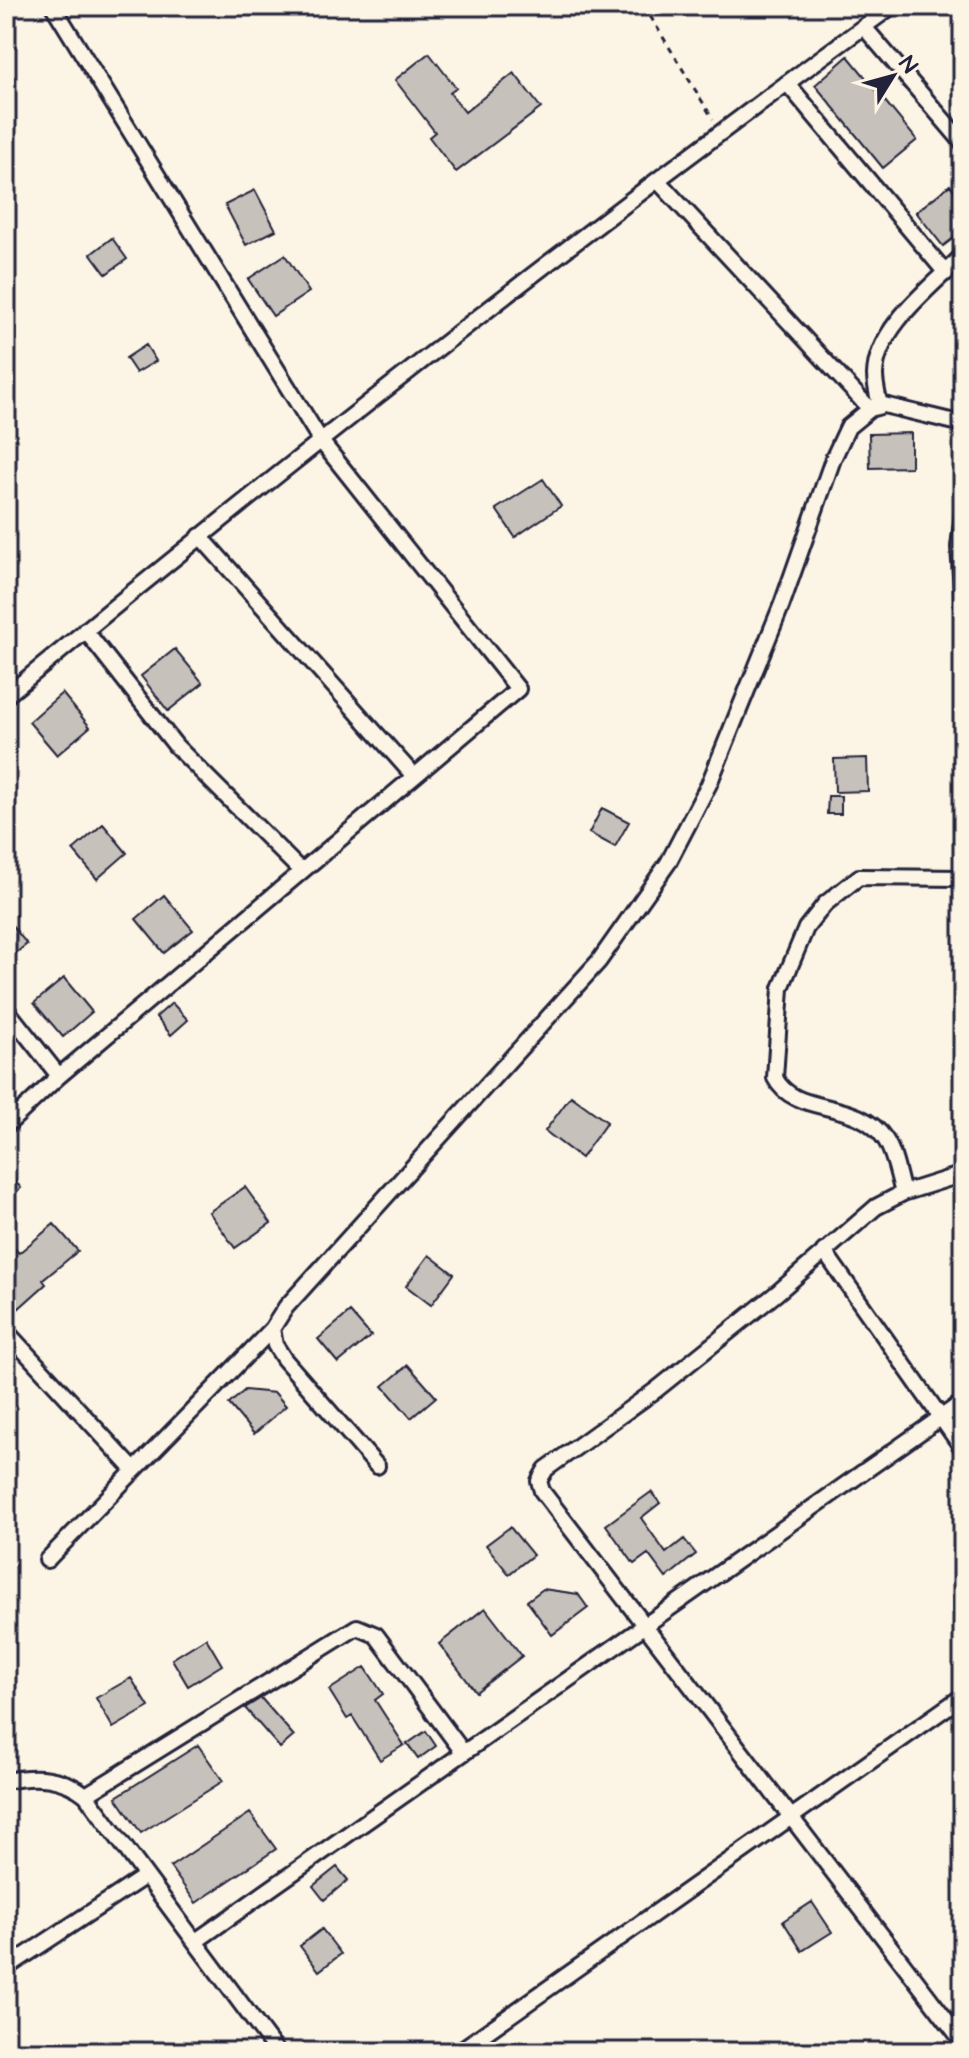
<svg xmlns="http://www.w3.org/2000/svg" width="969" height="2058" font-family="'Architects Daughter',sans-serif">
<rect width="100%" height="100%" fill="#fcf5e5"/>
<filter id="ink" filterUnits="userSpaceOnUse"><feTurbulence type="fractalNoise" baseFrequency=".0125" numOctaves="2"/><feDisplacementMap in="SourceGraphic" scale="16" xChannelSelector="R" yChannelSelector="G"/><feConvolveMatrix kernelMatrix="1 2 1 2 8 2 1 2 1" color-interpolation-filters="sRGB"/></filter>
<g filter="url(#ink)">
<path fill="#c6c1bb" stroke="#22223b" stroke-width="2" d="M429,53L456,88L450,93L465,112L514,73L541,108L456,172L429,137L435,132L395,80Z
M848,56L917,140L883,168L815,85Z
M950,185L963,201V231L943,246L916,212Z
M255,190L276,230L246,245L225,205Z
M112,238L127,259L106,274L91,254Z
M285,255L309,292L273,316L248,279Z
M146,345L156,361L136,373L126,358Z
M911,433V467L870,468L869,434Z
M543,479L561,506L515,537L496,509Z
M175,649L203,683L168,711L141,676Z
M62,693L90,727L57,755L29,722Z
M867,758L868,791L835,792L834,759Z
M828,796H841V814H827Z
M602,808L629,822L615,847L589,833Z
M103,824L127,853L97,879L73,850Z
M164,895L193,930L164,953L136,919Z
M6,918L27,944L6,961Z
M64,978L92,1012L63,1037L34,1003Z
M172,1003L188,1020L171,1035L156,1017Z
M571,1096L607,1122L581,1158L545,1131Z
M6,1171L21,1188L6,1201Z
M245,1187L271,1223L235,1248L209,1212Z
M54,1224L78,1251L43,1280L46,1284L18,1309L6,1296V1257L15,1249L19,1253Z
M429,1255L454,1274L431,1305L406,1286Z
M350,1312L371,1336L338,1363L318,1339Z
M408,1365L436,1397L411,1418L383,1386Z
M245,1390L275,1393L286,1406L254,1434L229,1404Z
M651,1492L660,1503L641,1518L666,1553L684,1539L696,1554L666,1578L648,1554L634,1564L606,1525Z
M510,1527L533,1555L509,1574L486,1545Z
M543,1589L578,1594L588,1608L552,1635L527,1601Z
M485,1608L522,1656L476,1692L439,1644Z
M206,1638L222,1665L188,1686L172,1659Z
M365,1667L383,1694L375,1700L404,1745L380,1760L352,1716L347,1719L329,1690Z
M131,1678L149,1707L113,1728L96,1698Z
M261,1698L294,1736L280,1748L245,1708Z
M426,1731L436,1746L418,1759L407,1744Z
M198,1745L223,1781L141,1833L116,1797Z
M250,1813L276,1849L196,1903L170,1867Z
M337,1867L348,1880L324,1900L313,1886Z
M812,1902L832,1932L802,1951L783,1921Z
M322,1929L341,1954L319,1971L300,1946Z"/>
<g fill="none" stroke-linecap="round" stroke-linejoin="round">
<defs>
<path id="minor" d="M864,27L963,143
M787,83L946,273
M658,181L870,409
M880,406C878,396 875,385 875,375C876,327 933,286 963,255
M963,513L959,547L963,605
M200,536L413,775
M85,630L176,746L300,870
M6,696C294,457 590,226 892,6
M6,1009L59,1076
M6,1126L59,1076L518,689L321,441L53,6
M963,1174L903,1193L876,1207L777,1293L656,1390L546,1469L539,1481L542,1491L963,2042
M903,1193C898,1176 895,1154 885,1139C857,1097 795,1117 775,1078L781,988L806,928L825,904L859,877L963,878
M824,1251L963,1449
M6,1331L134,1470
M377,1466L284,1359L275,1345L272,1329L286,1307L599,961L668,863L709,784L782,604L833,459L848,427L870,409L884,405L963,424
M47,1560L272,1329
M6,1781C35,1775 62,1776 86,1795L277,2052
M86,1795L357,1627L376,1635L463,1752
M196,1941L963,1402
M6,1968L144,1877
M458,2052L963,1696"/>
</defs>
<use href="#minor" stroke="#22223b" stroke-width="20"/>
<path stroke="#22223b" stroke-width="3" stroke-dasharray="6 6" stroke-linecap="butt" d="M644,6L713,119"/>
<use href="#minor" stroke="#fcf5e5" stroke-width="14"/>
</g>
</g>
<rect width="969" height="2058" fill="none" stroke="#fcf5e5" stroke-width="32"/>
<rect x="16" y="16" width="937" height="2026" fill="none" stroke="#22223b" stroke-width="3" filter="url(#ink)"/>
<g transform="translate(893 76) rotate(53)" stroke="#fcf5e5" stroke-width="6" paint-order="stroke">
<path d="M0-6L14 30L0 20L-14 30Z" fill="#22223b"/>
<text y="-12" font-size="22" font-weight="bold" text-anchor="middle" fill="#22223b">N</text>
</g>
</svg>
